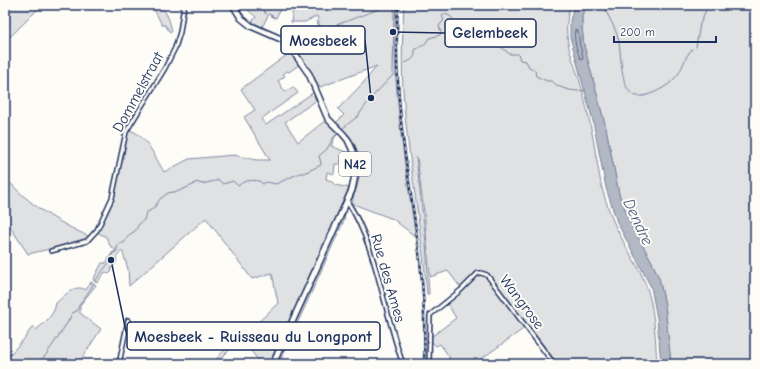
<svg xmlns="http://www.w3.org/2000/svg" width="760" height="369" font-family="'Comic Neue',sans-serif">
<rect width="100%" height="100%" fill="#fdfcf7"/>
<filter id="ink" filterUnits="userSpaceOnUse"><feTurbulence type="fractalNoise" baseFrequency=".025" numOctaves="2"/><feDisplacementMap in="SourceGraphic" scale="8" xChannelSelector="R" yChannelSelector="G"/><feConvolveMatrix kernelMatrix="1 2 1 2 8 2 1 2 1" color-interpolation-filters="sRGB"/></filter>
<g filter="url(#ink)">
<path fill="#e0e1e3" stroke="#7e88a0" d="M5,5H42L5,42Z
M152,5C166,5 169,19 172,31L170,32L165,25H162Z
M250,5H282L276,18L269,14L262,27L252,22L256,17L247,9Z
M283,5H396C391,83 404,160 416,237L393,219L353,204C352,197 355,193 357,187C364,160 358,140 336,123L344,115L338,109L364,82L377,66L320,87L304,61L289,40L321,30L317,16L305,22H291L293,7Z
M404,5H570C560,43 575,59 583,93C588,114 593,135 596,156C599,170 600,184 605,198C609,211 614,225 621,237C628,252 638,265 644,280C655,306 655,336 657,364H558L489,274C478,265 468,281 461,288L448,271L430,277L425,220L417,158L416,157L426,243L429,294H427C422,234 411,175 405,115C401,78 402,42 404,5Z
M587,5H755V364H671L665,305L659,278L651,260L632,227L619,194L606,128L584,46L582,28V15Z
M291,52L300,64L289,72L287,71L283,74L285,76L278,81L285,92L293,87L298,93L261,119L266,125L314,92L317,100L285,122L298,142L326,120L339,133L335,137L331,146L351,154L353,162L340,160V164H335L334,174L327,172L326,179L331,181L335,185L350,188L270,364H261L242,339L226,353L216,364H213C220,354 230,342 242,338L278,303L272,273L252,279L206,218L129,286L128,269L122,250L116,258L117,261L111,269L112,271L109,274L105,272L97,283L93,280L102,263H106L112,253L115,251V248L111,247L106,237L97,232L108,208L128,130C145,132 156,159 164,172L189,159L234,155L256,160H270L244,117L255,110L241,89Z
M5,177C30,206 56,221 90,237L80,242L28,254L5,219Z
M343,217L345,218L279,364H276Z
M479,274L484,275L487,277L526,327L474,364H433L440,359L443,363L450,358L440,344L436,346L431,341V337L456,318L447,303Z
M91,282L96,285L80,305V313L101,329L78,364H5V360L24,339L33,326L36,330C45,322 54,316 56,303C65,296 74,283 86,290Z"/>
<path fill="#b3b8c5" stroke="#76819c" d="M574,5H587L582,15V28L584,46L606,128L619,194L632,227L651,260L659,278L665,305L671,364H661L657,318L651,287L617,222L606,188L593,121L570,37V21Z"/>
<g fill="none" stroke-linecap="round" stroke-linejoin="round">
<path stroke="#586687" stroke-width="1" d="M575,30L578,31L580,46L583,57L582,59L580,58C577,50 573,39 575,30Z"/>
<path stroke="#76819c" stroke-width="1" d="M260,5L262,7
M603,5C608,16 615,27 618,38C623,54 617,105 647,95C657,92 668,86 675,78C683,70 684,57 692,49
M262,8L266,14
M270,15L275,18
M316,21L321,29
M323,30L387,6H391L394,9L393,75L371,98L358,116L343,128
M696,47L700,24L708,5
M405,63C412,60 416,58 415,50L425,44L429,38L440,35L441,32L439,26L444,20L442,16L443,14C453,15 453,21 459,26H462L465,23L471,30L475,26C483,30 489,33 496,38C497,47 504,48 509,54H518L520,60L526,61L529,67L535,70L536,76L547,81H552C558,89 577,93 586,90
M119,243H124L129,235L135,231L139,224L144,220L146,213L154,208L160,199L168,193L179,191L193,185L196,182L202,184L219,180L223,184L233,181L238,186C244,180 251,180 259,181L263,184L266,182L276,184L300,173H304L321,165V163L319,156L327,149L333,138L338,133
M95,281L111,260L112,254L117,251L118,244
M36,364C39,361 41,360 44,357C48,354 48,350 52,346L69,320L72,313L77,311C80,300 89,294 93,284"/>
<defs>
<path id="street" d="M347,201C377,246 384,313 403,364
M51,251L87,241L97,230L112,198L126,132L165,68L175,48L180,32L184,5
M119,364L128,320
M429,364L430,315L461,290L478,273H481L487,275L554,364"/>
<path id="primary" d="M233,5L241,18L251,26L281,39L288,44L309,74L328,119L343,134L348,140L353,151L356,170L352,190L273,364"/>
</defs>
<use href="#street" stroke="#1b2f5e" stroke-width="6"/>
<use href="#primary" stroke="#1b2f5e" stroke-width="8"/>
<use href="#street" stroke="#fdfcf7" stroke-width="3"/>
<use href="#primary" stroke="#fdfcf7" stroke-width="5"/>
<defs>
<path id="rail" d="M398,5C395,52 398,100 404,147C409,185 416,223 420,261C424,295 425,330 424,364"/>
</defs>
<use href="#rail" stroke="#1b2f5e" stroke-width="2.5"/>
<use href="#rail" stroke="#fdfcf7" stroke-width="1" stroke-dasharray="3" stroke-linecap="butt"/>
</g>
</g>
<g text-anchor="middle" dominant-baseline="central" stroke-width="4" stroke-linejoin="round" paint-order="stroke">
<rect fill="#fdfcf7" stroke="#5f6c8c" stroke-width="1" x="339" y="152" width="32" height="24" rx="3"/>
<g font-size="14" font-weight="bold" fill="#1b2f5e">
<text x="355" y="164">N42</text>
</g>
<g font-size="15" fill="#1b2f5e" stroke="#fdfcf7">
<text transform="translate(138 92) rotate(-61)">Dommelstraat</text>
<text transform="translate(388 278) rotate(74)">Rue des Ames</text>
<text transform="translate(522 302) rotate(53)">Wangrose</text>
</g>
<g font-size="16" font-style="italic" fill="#49587d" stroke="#fdfcf7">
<text transform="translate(638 222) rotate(65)">Dendre</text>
</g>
</g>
<path fill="none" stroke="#1b2f5e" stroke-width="1.5" d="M393 32L445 33M371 98L365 40M111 260L127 336"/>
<g fill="#1b2f5e" stroke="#fdfcf7" stroke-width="1.5">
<circle cx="393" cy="32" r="4"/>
<circle cx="371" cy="98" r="4"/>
<circle cx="111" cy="260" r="4"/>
</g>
<g fill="#fdfcf7" stroke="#1b2f5e" stroke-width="1.5">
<rect x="445" y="19" width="91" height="28" rx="4"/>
<rect x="281" y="26" width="84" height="28" rx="4"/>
<rect x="127" y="322" width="253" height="28" rx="4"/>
</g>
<g font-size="16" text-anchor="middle" font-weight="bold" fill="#1b2f5e">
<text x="490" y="38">Gelembeek</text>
<text x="323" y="46">Moesbeek</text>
<text x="253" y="342">Moesbeek - Ruisseau du Longpont</text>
</g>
<rect width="760" height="369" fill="none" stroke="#fdfcf7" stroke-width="20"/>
<rect x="10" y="10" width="740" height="349" fill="none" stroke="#1b2f5e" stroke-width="1.5" filter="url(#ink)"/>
<path d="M614 36v6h102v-6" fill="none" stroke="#1b2f5e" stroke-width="2"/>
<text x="620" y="36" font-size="12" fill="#1b2f5e" stroke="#fdfcf7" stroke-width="3" paint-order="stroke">200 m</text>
</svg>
